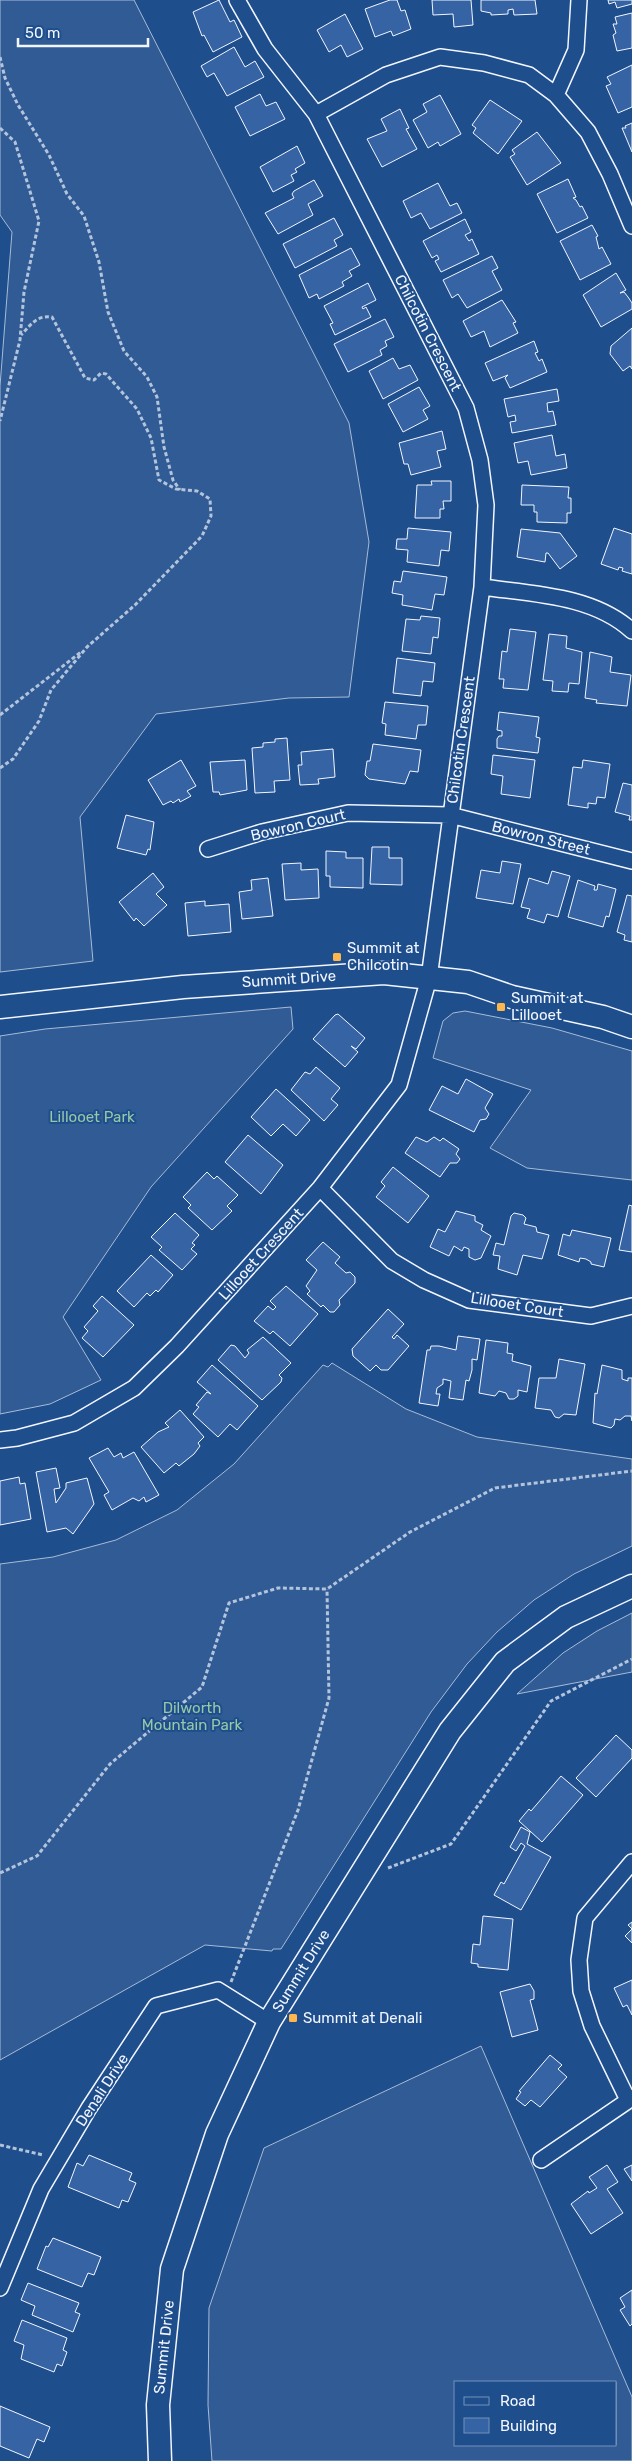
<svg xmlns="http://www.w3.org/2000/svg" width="632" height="2461" font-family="Rubik,sans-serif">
<rect width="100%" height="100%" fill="#1f4e8c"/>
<path fill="#305b95" stroke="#a8bbd7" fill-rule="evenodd" d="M0,0H134L349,423L369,542L349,697L289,698L156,714L80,817L93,961L0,972V386L12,232L0,215Z
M291,1007L293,1029L151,1187L63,1317L101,1380L50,1404L0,1414V1036L45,1029Z
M465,1011L552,1028L632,1051V1180L527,1168L490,1148L531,1090L433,1058L443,1021L453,1013Z
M332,1363L406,1409L477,1437L632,1459V1546L574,1574L534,1600L497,1632L467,1664L431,1712L281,1949H273L272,1951L205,1945L0,2060V1564L53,1557L116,1540L177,1510L234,1464L323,1365L328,1367Z
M632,1613V1672L517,1694L563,1653L597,1631Z
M481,2046L632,2397V2461H212L208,2405L209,2308L264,2148ZM456,2382H616V2445H456Z"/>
<path fill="#3563a3" stroke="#f2f6ff" d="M219,0L230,22L234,20L242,37L213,52L204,35L202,36L193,12Z
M390,0H397L401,11L405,10L411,29L393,36L391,31L375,37L365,9Z
M432,0H471L473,25L454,27L453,14L433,15Z
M481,0H535L537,14L514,15L513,9L508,10V14L491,15V13L481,11Z
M608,0H632V4L617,8L615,2L609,4Z
M632,13V48L617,51L613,35L616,33L613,24H617L615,17Z
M345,14L363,49L347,57L341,45L329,52L317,30Z
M234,47L245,67L255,61L264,77L227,96L214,73L207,77L201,66Z
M632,65V107L618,113L606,86L611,84L607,77Z
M260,94L266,106L276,102L285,119L250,136L235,107Z
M440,95L461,134L440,146L438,142L428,148L413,120L427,112L423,104Z
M490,100L522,121L498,154L473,133L476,128L472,125Z
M400,109L409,128L406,129L417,149L382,167L367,139L387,131L381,119Z
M632,123V152L622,128H626L625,126Z
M537,132L561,163L527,185L510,157L515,154L512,150Z
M297,146L305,163L295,169L297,172L291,175L294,181L273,192L260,167Z
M568,179L576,197L573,198L576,200L580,207L582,206L588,218L557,233L537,194Z
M314,180L323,196L308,204L313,215L278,234L265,213L294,198L292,194L294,191Z
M438,183L450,206L457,203L462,213L430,229L421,213L411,218L403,201Z
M334,218L343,235L334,240L337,246L295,268L283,244Z
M465,219L471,232L465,235L469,241L472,239L479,254L441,272L435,261L439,259L437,255L432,258L423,241Z
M592,225L598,236L596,237L599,249L602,247L611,264L580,280L560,241Z
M351,248L360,265L349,271L352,276L342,282L344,286L319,299L317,294L309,298L299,275Z
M492,256L498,268L492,271L502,290L467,308L458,294L452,298L443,280Z
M616,273L626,290L620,293L624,292L628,297L632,303V309L601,327L583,295Z
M368,283L376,300L362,307L363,309L366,307L371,317L335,335L330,324L333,323L324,306Z
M502,300L516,322L513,323L518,333L490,347L484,331L471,337L463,321Z
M385,319L394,337L385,341L387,346L380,350L382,355L348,372L334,344Z
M632,328V369L630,366L623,371L610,354L611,346Z
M534,341L538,352L535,353L539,361L542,359L547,372L510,388L505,378L508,375L493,381L485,363Z
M393,358L399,369L410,365L418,380L383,399L369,371Z
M419,387L430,406L423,410L428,419L403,432L388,404Z
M557,389L559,401L547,403L548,412L553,411L556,425L512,433L510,422L516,421L515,415L508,417L504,399Z
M442,431L446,449L437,451L441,467L411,475L408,464H404L399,443Z
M552,435L556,456L565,454L567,468L531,475L528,461L518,463L514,443Z
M431,481H451V501H443L444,509H440V518H415L417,485H432Z
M522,485L569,487L568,498H571V513H567V523L537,522V512H534V505H521Z
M408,528L451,532L449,551L441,550L439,566L407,562L408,550L396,549L397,539H407Z
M614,528L632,534V574L622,571L623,568L619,567L618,570L601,564Z
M521,529L560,533L577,556L560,569L548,553H546L545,562L517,557Z
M403,571L447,577L444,595L435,594L432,610L402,605L403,595L392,593L394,581L401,582Z
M421,616L440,618L438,638L433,637L431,654L402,651L406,619L420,620Z
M510,629L536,632L528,690L503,688L504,679H499L502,651L507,652Z
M549,634L567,636L566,648L582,652L579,684L569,683L568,692L552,691L553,681L543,680Z
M590,652L612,657L610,672L631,675L627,706L596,703L597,700L585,698Z
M397,658L435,663L433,682L423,681L421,696L393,693Z
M385,702L428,706L426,725H418L416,739L385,735L386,724L382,723Z
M499,712L539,717L536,737L540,738L538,753L497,748V739L499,736H502V731L497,730Z
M287,738L290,780L274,781L275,792L255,793L252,748L263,747V743L275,742V739Z
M373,744L421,750L418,772L410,771L405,784L369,779L365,775L367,761H370Z
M333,749L335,777L318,779L319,784L300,785L298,765H302L301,752Z
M493,755L535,760L530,798L501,794L503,776L491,774Z
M181,760L196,786L187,791L191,796L180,802L179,799L173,803L171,801L163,805L148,780Z
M245,760L247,790L220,795L219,792H213L210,762Z
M583,760L610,764L605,798L597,797L596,804L588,803V808L568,805L573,767L582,768Z
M623,783L632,785V820H629L630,816L615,812Z
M126,815L154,822L150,850L148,849L146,855L117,848Z
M372,847H389V858H402V885L370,884Z
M326,851L346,852V858H363V888L330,887V876H326Z
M502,861L521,864L513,904L476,898L481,870L500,873Z
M301,863V870L318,869L319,898L285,900L282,864Z
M552,871L570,876L558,917L547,914L544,923L527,918L530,909L521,907L529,878L548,884Z
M153,873L164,887L156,894L167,905L144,926L136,918L134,921L119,902Z
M268,878L273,916L242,919L239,892L252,890L251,880Z
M578,880L595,886L594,890H597L598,884L616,889L609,917L606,916L603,927L568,917Z
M627,895L632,896V942L624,940L625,935L617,932Z
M205,901V906L229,904L231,932L188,936L185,903Z
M338,1014L365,1038L356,1049L351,1046L358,1052L345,1067L313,1039L335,1015Z
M316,1067L340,1088L331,1099L338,1105L324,1121L291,1090L305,1072L310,1074Z
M466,1079L493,1094L485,1108L489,1114L486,1119L480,1120L474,1132L429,1110L442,1086L458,1094Z
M276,1089L310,1120L296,1136L283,1124L271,1136L251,1117Z
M248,1135L283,1165L261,1194L225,1162Z
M416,1137L427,1142L434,1137L440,1141L443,1138L459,1149L456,1154L460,1159L457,1163H450L440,1177L405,1153Z
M393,1167L429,1196L408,1223L376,1197L385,1186L381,1182Z
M207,1172L214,1179L217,1176L238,1195L227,1206L232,1211L212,1230L188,1208L191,1205L183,1197Z
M629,1205L632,1206V1252L619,1250Z
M456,1211L475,1216V1221L483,1225L481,1230L491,1236L481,1258L475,1260L469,1257V1249L464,1247L462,1251L454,1246L449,1256L430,1247L438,1229L445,1232Z
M175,1213L199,1235L192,1243L195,1245L191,1249L197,1254L182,1270L159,1250L162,1247L151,1237Z
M514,1213L523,1215L526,1218L524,1224L536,1227L537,1232L549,1235L542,1259L523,1255L517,1275L498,1269L500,1256L493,1255L496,1243L504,1245L511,1216Z
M572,1230L611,1238L604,1267L591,1264V1262L586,1259L580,1258L579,1262L558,1255L563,1234L570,1236Z
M323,1242L340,1257L335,1263L346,1273L350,1272L355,1277V1283L339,1300L340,1305L334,1312H330L323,1305L321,1307L307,1294L310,1291L306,1286L317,1270L306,1260Z
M151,1255L173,1275L158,1292L156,1290L150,1296L147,1293L134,1307L117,1291Z
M286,1286L318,1314L290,1346L273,1331L270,1334L254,1321L268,1306L273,1310L276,1307L270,1301Z
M102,1296L134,1325L103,1357L82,1338L88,1331L84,1327L98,1311L93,1306Z
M388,1309L404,1324L392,1337L394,1339L397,1335L409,1346L388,1370H381L376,1365L370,1371L353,1356L352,1349Z
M458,1336L480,1339L477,1360L472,1359V1370L469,1381L466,1380L463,1400L449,1398L451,1381L443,1379V1384L437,1388L436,1394H440L438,1406L419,1403L427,1350H430L431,1346H439L456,1350Z
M263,1337L291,1363L279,1375L282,1378L281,1382L262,1400L218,1360L231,1345L235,1346L245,1358L249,1353L247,1350Z
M486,1340L508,1343L507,1353L513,1354L512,1361L531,1366L527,1392L518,1390V1396L514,1399H509L506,1393L499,1391L495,1396L479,1393Z
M559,1359L585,1364L576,1415L564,1414L559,1418L555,1417L551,1410L535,1408L539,1378H556Z
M212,1365L258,1406L237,1430L230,1424L218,1437L193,1414L199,1407L196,1405L207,1392L211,1394L197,1382Z
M602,1365L622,1370V1379L628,1381V1378H632V1421L631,1416H625L620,1420L615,1419L614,1425L611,1428L593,1423L595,1393L597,1394Z
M180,1410L204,1437L198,1443L200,1446L194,1454L179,1466L176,1463L164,1473L141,1447L158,1432L169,1427L165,1423Z
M108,1448L114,1457L121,1453L123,1458L134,1452L159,1495L146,1502L144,1497L139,1501L133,1498L112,1510L104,1495L109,1492L89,1458Z
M56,1468L60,1488L54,1489L56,1503L66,1488V1483L87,1478L94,1504L73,1534L66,1528L47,1532L36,1472Z
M19,1477L20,1484L25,1483L31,1519L0,1525V1481Z
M616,1735L632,1750V1758L596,1797L576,1778Z
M561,1776L583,1795L542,1842L519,1821L529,1809L531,1811Z
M521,1827L530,1832L527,1844L551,1857L521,1910L494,1895L501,1882L504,1884L525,1846L521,1843L516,1851L510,1847Z
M483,1916L513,1919L508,1970L478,1967V1964L471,1963L473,1944L480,1945Z
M632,1922V1943L625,1936L632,1929L628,1925Z
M632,1980V2015L627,2005L623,2007L614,1988Z
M530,1984L534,1991V1999L530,2000L538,2030L512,2037L500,1992Z
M550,2055L562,2065L558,2069L567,2077L540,2107L531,2100L525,2106L516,2099L521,2092L519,2091Z
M89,2155L132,2173L129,2180L136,2183L128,2202L122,2200L119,2208L68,2187L77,2163L83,2166Z
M607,2165L618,2182L607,2189L623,2213L591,2234L571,2204L588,2191L589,2193L597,2188L589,2177Z
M632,2165V2181L624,2169Z
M53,2238L101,2257L94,2275L88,2273L82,2287L37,2269L46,2246L48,2247Z
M28,2283L79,2303L75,2312L80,2314L73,2332L32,2315L35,2306L21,2300Z
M632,2290V2324L630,2326L620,2310L625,2307L620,2298Z
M22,2320L67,2338L63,2350L67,2352L62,2366L57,2364L54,2372L21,2359L24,2345L14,2341Z
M0,2406L50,2427L44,2442L37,2439L29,2458L0,2446Z"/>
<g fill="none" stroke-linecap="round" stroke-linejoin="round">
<defs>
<path id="street" d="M237,0L265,49L316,114
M556,95L576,50L579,0
M482,587C532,594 593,595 632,631
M208,849L262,832L348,813L450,815L632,861
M320,1188L392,1261L424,1280L469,1300L591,1316L632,1306
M0,1440L17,1438L74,1423L134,1388L177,1346L320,1188L399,1085L429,978L482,587L486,505L480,460L466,408L316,114L386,75L440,57L484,63L529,75L556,95L588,132L610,174L632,226
M628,2100L592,2026L581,1991L579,1960L585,1918L632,1862
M541,2160L632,2098
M0,2288L41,2189L89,2108L156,2006L218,1990L269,2022"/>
<path id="secondary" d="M0,1007L183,987L384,973L468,982L512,997L603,1017L632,1027
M160,2461L158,2405L172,2269L217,2134L269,2022L450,1731L505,1662L566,1617L632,1586"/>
</defs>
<use href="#street" stroke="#f2f6ff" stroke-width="18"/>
<use href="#secondary" stroke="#f2f6ff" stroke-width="25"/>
<path stroke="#b3c4dc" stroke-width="3" stroke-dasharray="4 2.5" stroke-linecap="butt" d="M0,57L5,78L18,105L49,155L67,194L84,216L99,262L108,312L124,351L147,377L157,397L164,447L173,480L180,490
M0,128L15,142L39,221L24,292L20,340L0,421
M0,715L81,652
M0,768L13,759L39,721L51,690L87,647L135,605L202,536L211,516L210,499L197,491L176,489L159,480L151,438L137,409L106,374L101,373L94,380L85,378L52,317C36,315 31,325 21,335
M388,1868L451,1844L551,1701L632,1659
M0,1873L37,1856L110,1764L202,1687L229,1603L278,1588L327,1589L410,1532L495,1488L632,1471
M231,1982L298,1810L329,1698L327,1589
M0,2145L43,2155"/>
<use href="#street" stroke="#1f4e8c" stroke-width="15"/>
<use href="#secondary" stroke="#1f4e8c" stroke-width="22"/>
</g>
<g fill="#ffb74d" stroke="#1f4e8c" stroke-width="2">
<rect x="332" y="952" width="10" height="10" rx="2.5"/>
<rect x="496" y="1002" width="10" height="10" rx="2.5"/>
<rect x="288" y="2013" width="10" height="10" rx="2.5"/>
</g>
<g text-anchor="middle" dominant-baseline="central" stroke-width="4" stroke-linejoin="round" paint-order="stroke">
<g font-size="15" fill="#f2f6ff" stroke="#1f4e8c">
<text transform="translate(428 333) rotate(63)">Chilcotin Crescent</text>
<text transform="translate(461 740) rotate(-82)">Chilcotin Crescent</text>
<text transform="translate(298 825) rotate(-13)">Bowron Court</text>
<text transform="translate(541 838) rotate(14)">Bowron Street</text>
<text transform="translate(289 979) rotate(-4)">Summit Drive</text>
<text transform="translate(261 1254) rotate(-48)">Lillooet Crescent</text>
<text transform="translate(517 1305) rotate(9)">Lillooet Court</text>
<text transform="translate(301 1971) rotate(-58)">Summit Drive</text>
<text transform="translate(102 2090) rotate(-57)">Denali Drive</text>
<text transform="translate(164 2347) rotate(-84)">Summit Drive</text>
</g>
<g font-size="15" fill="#f2f6ff" stroke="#1f4e8c" text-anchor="start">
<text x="347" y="948">Summit at<tspan x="347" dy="17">Chilcotin</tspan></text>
<text x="511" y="998">Summit at<tspan x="511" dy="17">Lillooet</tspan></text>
<text x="303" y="2018">Summit at Denali</text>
</g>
<g font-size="15" fill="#97c8a6" stroke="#1f4e8c">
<text x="92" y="1117">Lillooet Park</text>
<text x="192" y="1708">Dilworth<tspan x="192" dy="17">Mountain Park</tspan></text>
</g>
</g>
<rect x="454" y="2381" width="162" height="65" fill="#1f4e8c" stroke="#7391ba"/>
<rect x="464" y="2397" width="25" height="8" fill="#1f4e8c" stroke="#7391ba"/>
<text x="500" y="2406" font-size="15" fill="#f2f6ff">Road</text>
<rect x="464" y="2418" width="25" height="15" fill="#3563a3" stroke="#7391ba"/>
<text x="500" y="2431" font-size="15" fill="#f2f6ff">Building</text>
<path d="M18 38v8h130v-8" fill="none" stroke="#f2f6ff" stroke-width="2.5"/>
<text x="25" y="38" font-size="15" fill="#f2f6ff" stroke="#1f4e8c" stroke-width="4" paint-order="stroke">50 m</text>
</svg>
